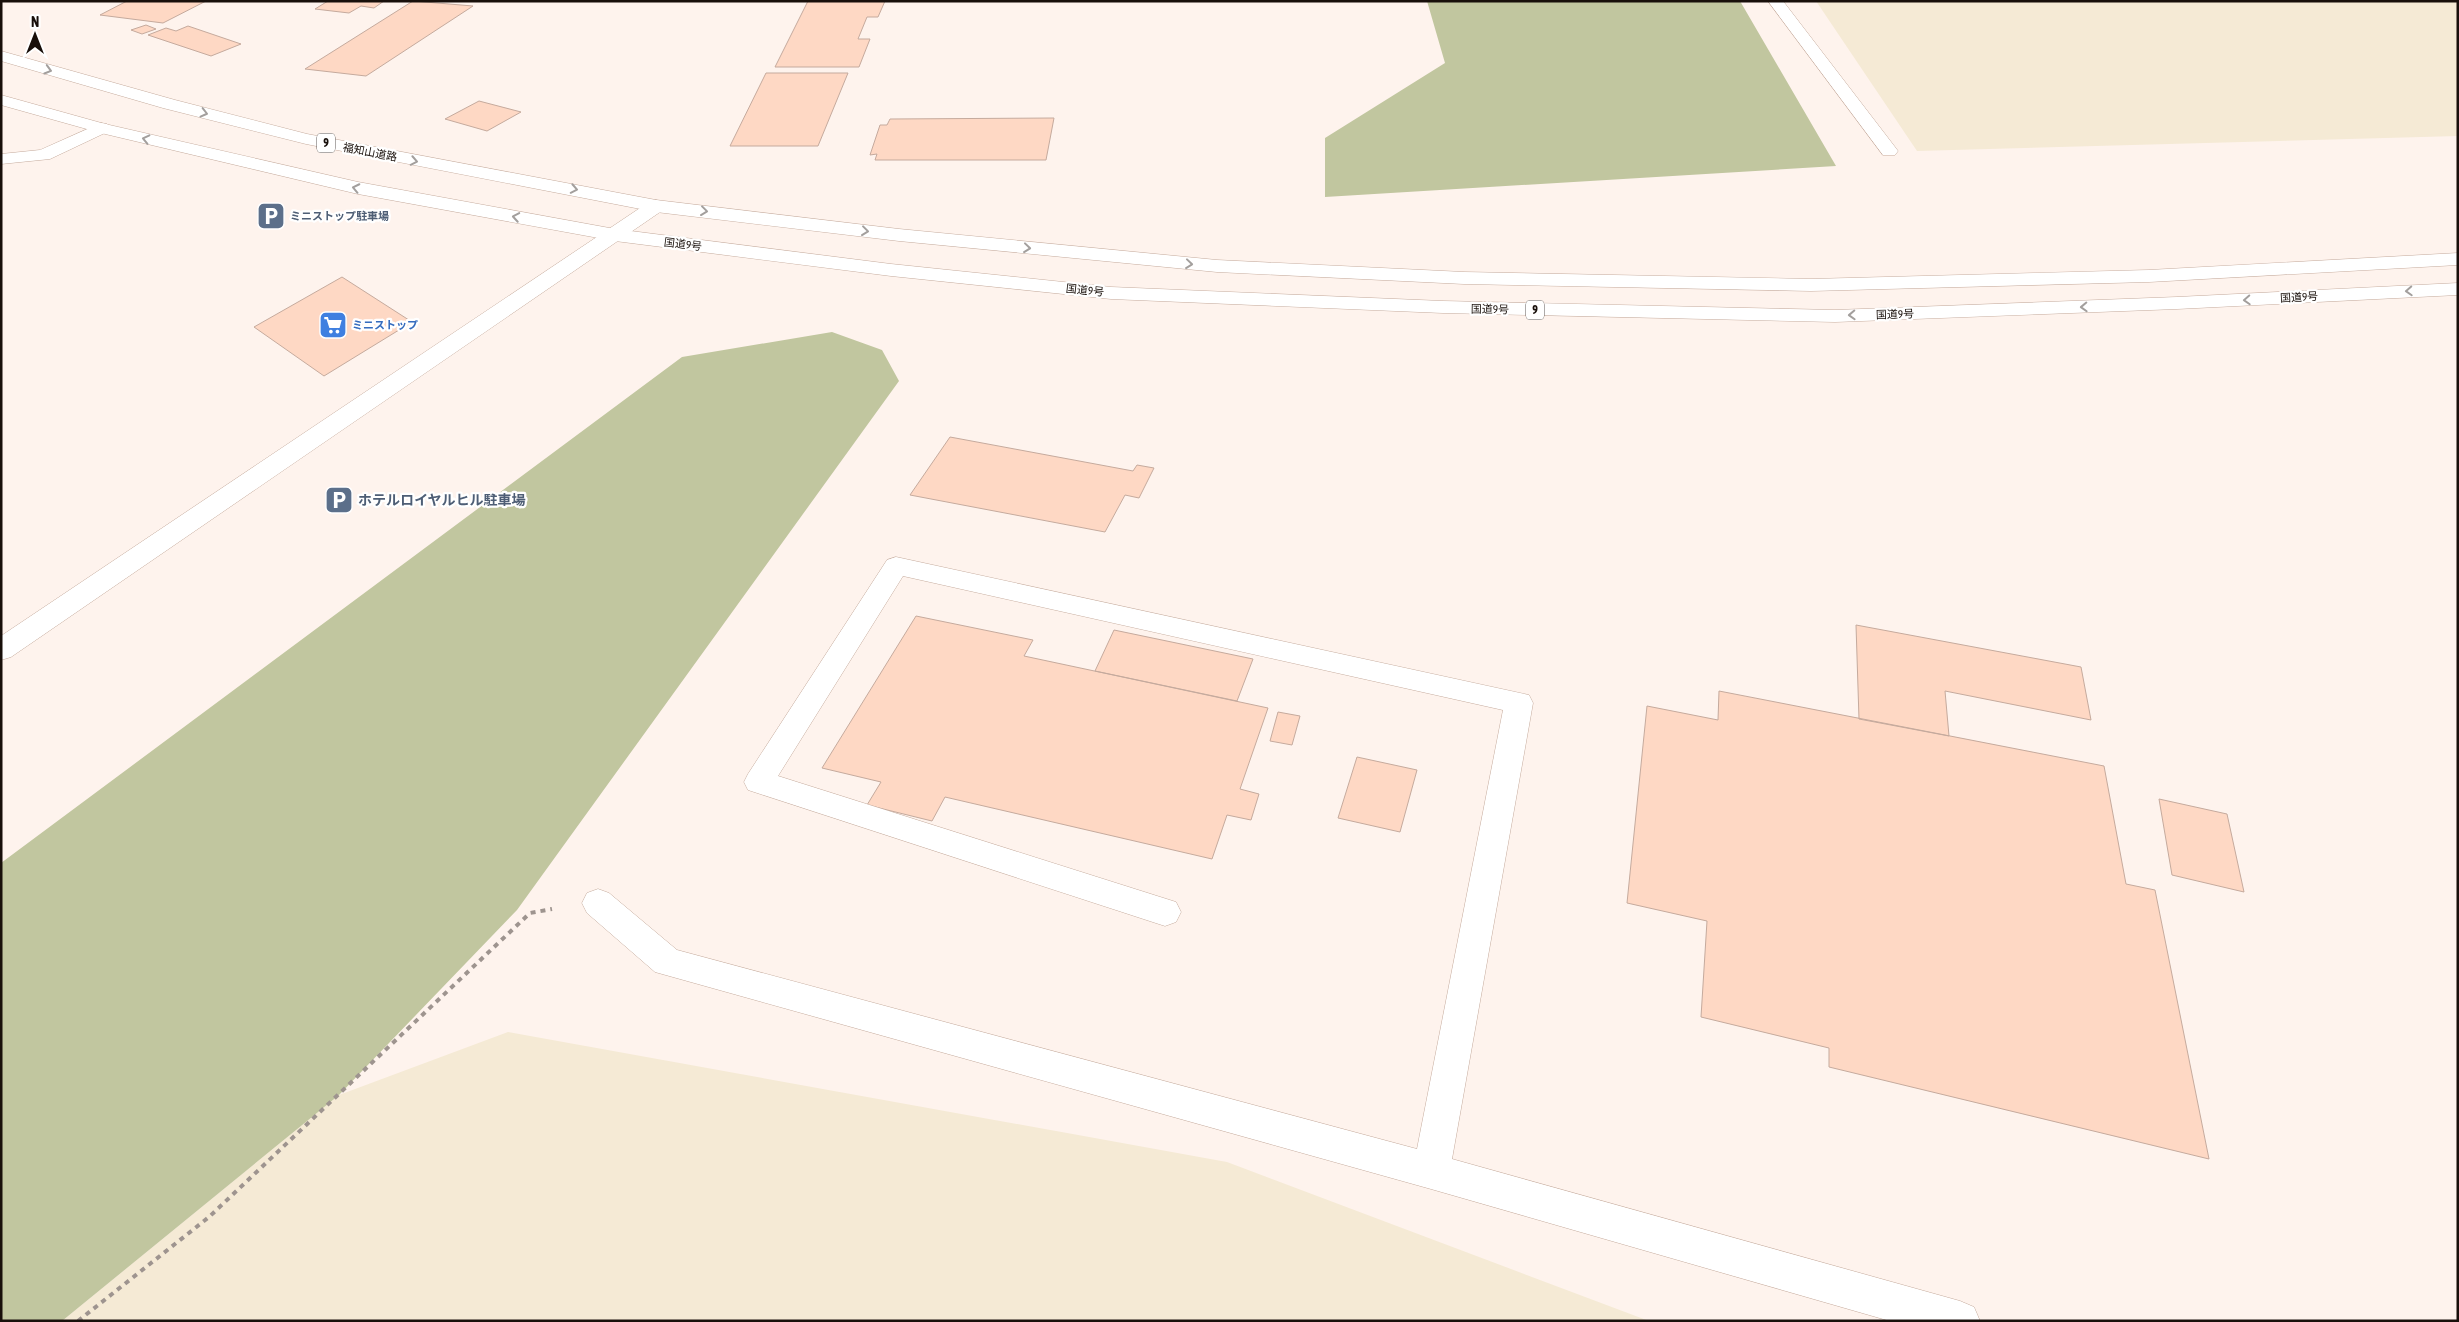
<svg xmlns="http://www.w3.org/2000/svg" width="2459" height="1322" font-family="'Asap Condensed','Noto Sans JP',sans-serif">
<rect width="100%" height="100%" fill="#fef3ed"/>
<path fill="#f5ead5" d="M1816,1H2458V136L1917,151Z
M508,1032L1227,1162L1649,1321H62L339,1095Z"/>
<path fill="#c1c69f" d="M1427,1H1740L1836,166L1325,197V138L1445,63Z
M832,332L882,350L899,381L517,910L339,1095L62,1321H1V863L682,357Z"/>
<path fill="#fed8c4" stroke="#c5aa9d" d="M127,1H206L163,23L100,15Z
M328,1H384L374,8L361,6L349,13L315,9Z
M413,1L473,6L366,76L305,69Z
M808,1H885L878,17H867L858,39H870L859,67H775Z
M146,25L156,29L142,34L131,30Z
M188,26L241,44L211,56L148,35L166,28L176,31Z
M766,73H848L818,146H730Z
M479,101L521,112L487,131L445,119Z
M1054,118L1046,160H875L877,154L870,155L880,125H887L890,119Z
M342,277L412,322L324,376L254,327Z
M950,437L1133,471L1137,465L1154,468L1139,498L1125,495L1105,532L910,495Z
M916,616L1033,640L1024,656L1268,708L1240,789L1259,794L1251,820L1227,815L1212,859L945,797L932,821L867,805L881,782L822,768Z
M1856,625L2081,667L2091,720L1945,691L1949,736L1859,719Z
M1114,630L1253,659L1237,701L1095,671Z
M1719,691L2104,766L2126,884L2155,890L2209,1159L1829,1067V1048L1701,1017L1707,921L1627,903L1647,706L1718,720Z
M1278,712L1300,716L1292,745L1270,741Z
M1357,757L1417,770L1400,832L1338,818Z
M2159,799L2227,814L2244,892L2172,875Z"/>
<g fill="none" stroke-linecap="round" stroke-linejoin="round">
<defs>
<path id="minor" d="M1768,1H1783L1895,147L1898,151L1895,155H1883Z
M101,123L107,124L110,128L107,132L50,159L1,164V154L40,150Z
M656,200L663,202L666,206L663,210L11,657L1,660V636L649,202Z
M896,557L1529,695L1533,703L1452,1159L1960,1301L1974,1307L1980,1321H1890L1431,1189L655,972L587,913L582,903L587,893L598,889L609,893L677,950L1417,1149L1503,710L903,576L778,776L1176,902L1181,912L1176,922L1165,926L748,790L744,782L748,774L887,560Z"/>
<path id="highway" d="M1,51L175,100L307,134L656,200L899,229L1217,260L1464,272L1811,279L2149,270L2458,253V265L2149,282L1811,291L1464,284L1217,272L899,241L656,212L306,144L163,108L1,61Z
M1,95L105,124L358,182L615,229L891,264L1111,287L1443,301L1835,310L2177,297L2458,283V295L2177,309L1835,322L1443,313L1111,299L891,276L615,241L358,194L101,133L1,105Z"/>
</defs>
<use href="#minor" stroke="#c5ab9d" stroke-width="1"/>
<use href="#highway" stroke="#c5ab9d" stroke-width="1"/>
<path stroke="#9e948f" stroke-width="4" stroke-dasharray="5 5" stroke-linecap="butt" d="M78,1321L209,1217L530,913L552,909"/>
<use href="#minor" fill="#fff" fill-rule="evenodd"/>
<use href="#highway" fill="#fff" fill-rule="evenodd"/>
</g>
<defs><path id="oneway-chevron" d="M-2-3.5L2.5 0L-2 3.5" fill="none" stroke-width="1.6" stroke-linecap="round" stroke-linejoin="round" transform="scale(1.25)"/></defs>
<g stroke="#a39f9d">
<use href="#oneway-chevron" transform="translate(48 70) rotate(16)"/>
<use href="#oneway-chevron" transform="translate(204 113) rotate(14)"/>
<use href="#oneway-chevron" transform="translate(146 139) rotate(-167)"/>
<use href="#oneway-chevron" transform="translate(414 161) rotate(11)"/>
<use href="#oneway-chevron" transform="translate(356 188) rotate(-168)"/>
<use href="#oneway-chevron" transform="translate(574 189) rotate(11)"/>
<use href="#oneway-chevron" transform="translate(704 211) rotate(7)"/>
<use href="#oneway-chevron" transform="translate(516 217) rotate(-170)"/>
<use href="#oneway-chevron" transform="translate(865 231) rotate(7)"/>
<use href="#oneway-chevron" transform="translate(1027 248) rotate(6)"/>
<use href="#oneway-chevron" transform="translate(1189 264) rotate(6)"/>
<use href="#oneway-chevron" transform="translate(2409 291) rotate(177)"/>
<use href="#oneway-chevron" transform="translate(2247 300) rotate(177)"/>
<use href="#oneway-chevron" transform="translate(2084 307) rotate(178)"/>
<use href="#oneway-chevron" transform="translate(1852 315) rotate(178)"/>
</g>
<defs>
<symbol id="parking-square" viewBox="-11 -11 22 22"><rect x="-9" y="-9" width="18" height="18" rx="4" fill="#5c6f8a" stroke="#fff"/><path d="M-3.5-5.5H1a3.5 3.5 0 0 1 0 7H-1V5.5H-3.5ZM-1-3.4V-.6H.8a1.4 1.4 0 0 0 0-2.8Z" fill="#fff"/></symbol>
<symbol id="supermarket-square" viewBox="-11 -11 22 22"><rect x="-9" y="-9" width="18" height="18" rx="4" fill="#3f7fe0" stroke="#fff"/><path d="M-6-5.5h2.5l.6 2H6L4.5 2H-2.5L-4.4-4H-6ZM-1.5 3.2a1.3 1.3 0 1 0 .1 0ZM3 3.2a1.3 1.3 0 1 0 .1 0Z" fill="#fff"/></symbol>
</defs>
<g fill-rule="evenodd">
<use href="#parking-square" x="255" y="200" width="32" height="32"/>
<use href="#supermarket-square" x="317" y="309" width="32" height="32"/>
<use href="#parking-square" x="323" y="484" width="32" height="32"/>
</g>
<g text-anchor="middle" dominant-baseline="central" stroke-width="4.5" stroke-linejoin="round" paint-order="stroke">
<g font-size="11" fill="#180f0a" stroke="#fff">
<text transform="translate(370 152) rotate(11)">福知山道路</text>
<text transform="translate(683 244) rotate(7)">国道9号</text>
<text transform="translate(1085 290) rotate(6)">国道9号</text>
<text transform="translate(2299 297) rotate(-3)">国道9号</text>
<text transform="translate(1490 309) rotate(1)">国道9号</text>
<text transform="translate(1895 314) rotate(-2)">国道9号</text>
</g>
<g font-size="11" font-weight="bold" fill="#4e5e75" stroke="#fff" text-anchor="start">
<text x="290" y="216">ミニストップ駐車場</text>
</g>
<g font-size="11" font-weight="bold" fill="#366cbe" stroke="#fff" text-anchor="start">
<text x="352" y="325">ミニストップ</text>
</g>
<g fill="#fff" stroke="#5d5754" stroke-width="1">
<rect x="317" y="133.5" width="18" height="19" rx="4"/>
<rect x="1526" y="300.5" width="18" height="19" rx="4"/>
</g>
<g font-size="12" font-weight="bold" fill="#180f0a">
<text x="326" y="143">9</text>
<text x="1535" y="310">9</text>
</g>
<g font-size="14" font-weight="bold" fill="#4e5e75" stroke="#fff" text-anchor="start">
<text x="358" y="500">ホテルロイヤルヒル駐車場</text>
</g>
</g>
<rect width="2459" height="1322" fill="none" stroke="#180f0a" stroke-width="5"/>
<g transform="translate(35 35)" stroke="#ffffff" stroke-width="4" paint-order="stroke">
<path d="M0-4L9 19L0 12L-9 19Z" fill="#180f0a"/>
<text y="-8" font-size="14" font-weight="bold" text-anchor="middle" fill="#180f0a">N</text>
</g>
</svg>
